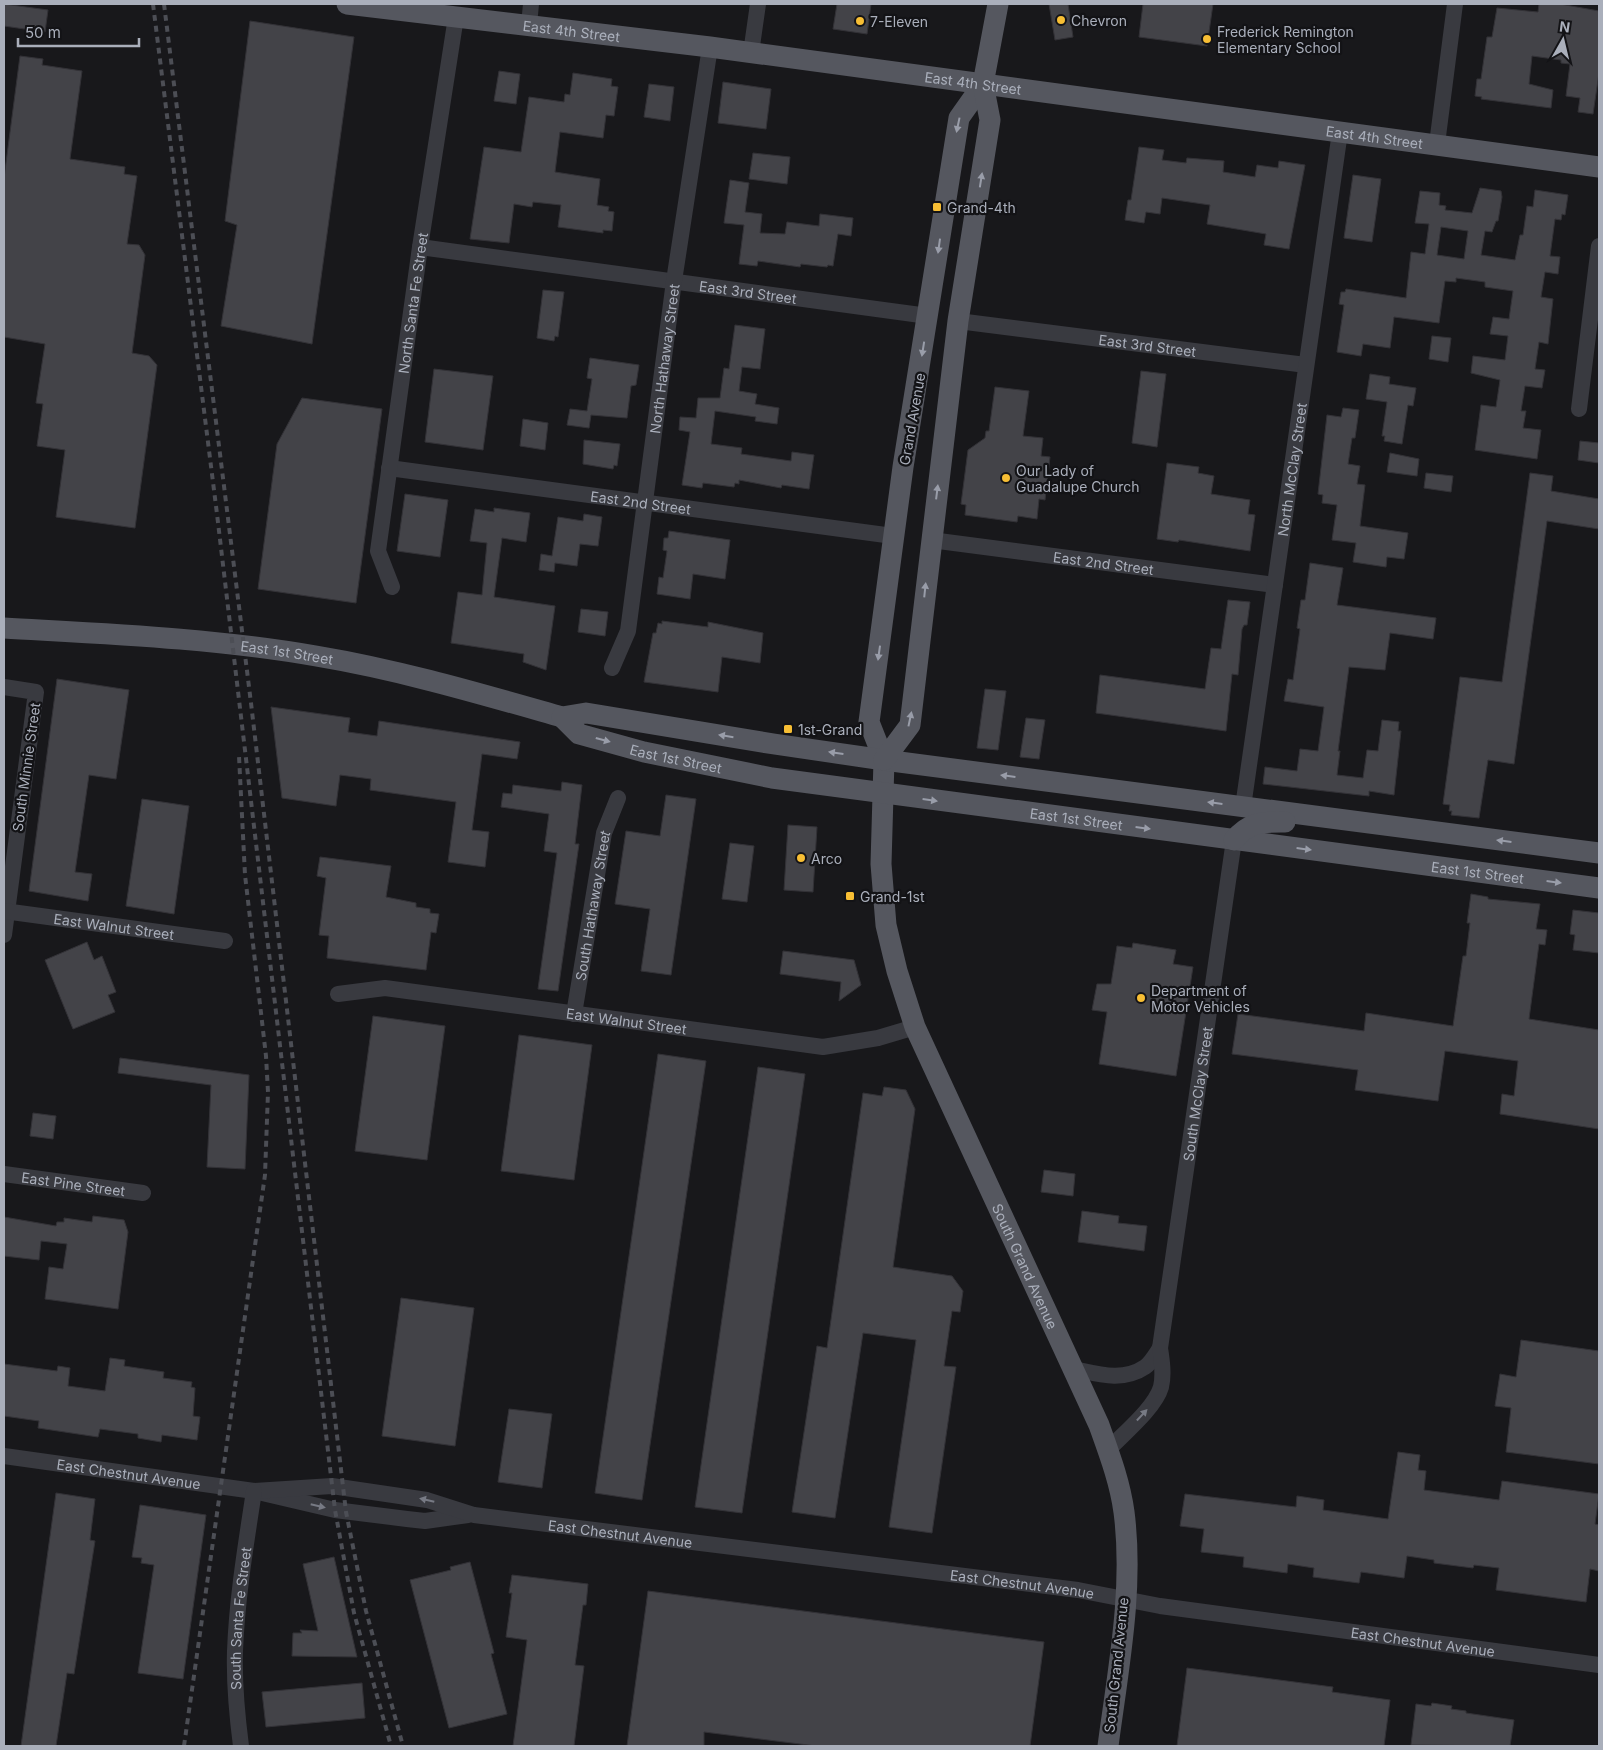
<svg xmlns="http://www.w3.org/2000/svg" width="1603" height="1750" font-family="Inter,sans-serif">
<rect width="100%" height="100%" fill="#18181b"/>
<path fill="#434348" stroke="#333237" fill-rule="evenodd" d="M4,4L48,10L45,32L4,26Z
M837,4H871L867,34L833,29Z
M1049,4H1068L1073,37L1055,40Z
M1143,4H1213L1207,46L1139,37Z
M1539,4H1560L1599,11V73L1593,114L1578,112L1580,98L1566,96L1570,64L1561,63V60L1532,56L1529,84L1553,90L1551,108L1481,99L1482,97L1475,96L1477,79H1481L1487,37H1492L1497,8L1538,12Z
M250,21L354,37L312,344L221,326L237,225L225,221Z
M20,56L43,59L42,65L82,71L70,159L125,167L124,174L137,176L127,244L139,245L145,255L132,353L149,356L157,365L135,528L56,517L65,450L37,446L43,404L36,403L45,344L4,337V178Z
M499,71L520,74L516,104L494,101Z
M573,73L612,79L611,86L618,87L614,116L606,115L603,138L560,132L555,172L600,179L597,205L609,207L608,211L614,212L612,231L603,230V233L558,227L561,205L533,202L532,207L514,204L509,243L470,239L484,147L521,152L529,97L564,102L565,94L570,95Z
M723,82L771,89L766,129L718,123Z
M649,84L674,87L670,121L644,117Z
M1139,147L1164,150L1162,160L1186,163L1187,158L1224,161L1223,172L1249,176L1255,177L1257,165L1278,168L1279,161L1305,165L1289,249L1264,245L1266,234L1207,224L1210,205L1162,198L1160,214L1146,212L1144,223L1125,220L1128,200H1131Z
M753,153L790,157L787,184L749,179Z
M1353,175L1381,179L1372,242L1344,238Z
M730,180L749,183L745,212L762,214L760,233L785,234L787,222L819,226L820,214L853,218L851,236L838,234L833,266L828,265L827,267L801,264L800,267L758,261L757,266L739,264L744,225L724,223Z
M1480,188L1501,191L1502,197L1498,221H1496L1492,232L1485,231L1481,255L1515,260L1520,235H1523L1527,206L1533,207L1535,190L1568,195L1565,215L1562,214L1561,220L1555,219L1550,256L1560,257L1558,274L1545,272L1541,297L1553,299L1548,344L1539,342L1535,369L1545,370L1542,388L1525,386L1521,411H1526L1523,428L1541,430L1537,459L1475,450L1481,405L1496,407L1500,380L1471,373L1473,356L1505,360L1508,336L1490,334L1493,317L1509,319L1513,291L1485,287V282L1456,278V282L1445,281L1439,323L1394,317L1390,348L1363,344L1361,356L1337,352L1344,305L1339,304L1341,292H1345L1346,289L1406,298L1411,252L1425,254L1429,224L1415,223L1420,191L1440,193L1439,205L1446,206L1445,210L1472,213ZM1441,227L1468,231L1464,259L1437,255Z
M543,290L564,292L558,337L555,336L554,341L537,338Z
M735,325L765,329L760,369L742,367L739,391L757,394L755,404L779,408L777,424L755,421L756,417L715,411L711,444L742,448L741,454L791,461L792,452L814,455L809,489L782,485L781,488L739,480V484L735,483L734,487L703,483L702,488L682,485L690,432L679,430L680,417L696,418L698,398H720L724,368L729,369Z
M1432,336L1451,338L1448,362L1429,359Z
M590,358L639,365L636,385L631,386L627,418L591,415L589,428L567,425L570,409L587,411L592,379L587,378Z
M434,369L493,376L483,450L425,442Z
M1141,371L1166,374L1157,447L1132,443Z
M1370,374L1390,377L1389,384L1416,388L1413,406L1408,405L1402,444L1384,441L1385,436H1382L1387,402L1366,399Z
M995,387L1029,391L1023,436L1043,438L1041,456L1050,457L1045,500L1039,499L1037,519L1018,516L1017,522L965,515L966,505L961,504L968,450L985,438L986,431H989Z
M302,398L382,409L356,603L258,589L277,444Z
M1343,408L1359,410L1355,438H1352L1348,464L1360,466L1357,484L1365,485L1360,526L1408,533L1404,559L1387,557L1386,567L1353,562L1356,543L1332,540L1337,505L1322,503L1323,495L1318,494L1327,415L1341,417Z
M523,419L548,423L545,450L520,446Z
M584,440L620,444L617,466L614,465L613,469L583,464Z
M1580,441L1599,443V463L1578,460Z
M1390,453L1419,459L1417,476L1387,472Z
M1167,463L1199,467L1198,473L1214,476L1211,494L1250,500L1248,514L1255,515L1250,551L1179,540L1178,542L1157,539Z
M1426,473L1453,476L1451,492L1424,488Z
M1530,473L1553,476L1551,491L1599,499V529L1547,521L1514,764L1488,760L1479,818L1451,815L1452,811H1449L1450,805L1443,804L1460,677L1502,682Z
M405,494L448,500L440,557L397,551Z
M494,508L530,513L526,542L502,538L494,597L555,606L546,670L523,662L524,654L451,643L458,592L482,595L487,543L470,541L475,509L494,512Z
M584,514L602,517L598,546L580,544L577,566L555,563L554,572L539,570L541,554L552,556L558,517L583,521Z
M669,531L730,540L725,579L693,574L690,599L657,594L659,577L663,578L667,551L663,550L664,538H668Z
M1310,563L1343,568L1337,605L1436,618L1433,639L1390,633L1385,670L1349,667L1338,751H1340L1337,775L1363,778L1367,750L1378,751L1382,720L1399,722L1398,731H1401L1394,795L1369,791V796L1263,784L1265,767L1297,771L1300,749L1318,751L1324,707L1284,701L1288,679L1293,680L1300,629L1297,628L1301,600H1305Z
M1228,600L1250,602L1247,625H1244L1242,629L1238,675L1232,674L1226,731L1096,713L1100,675L1205,689L1211,648L1221,649Z
M581,609L608,612L605,636L578,632Z
M662,621L708,627V622L763,633L760,663L722,657L718,692L644,682L653,633H656L658,623L662,624Z
M57,679L129,690L116,779L89,775L75,872L92,874L88,901L29,891Z
M985,689L1006,691L998,750L977,748Z
M271,707L350,718L348,732L377,736L379,721L520,742L517,759L482,754L472,830L489,832L485,867L448,862L456,802L370,790L371,779L340,775L336,806L282,798Z
M1026,718L1045,720L1039,759L1020,757Z
M562,782L582,785L575,844H579L558,991L538,989L557,853L544,851L549,814L501,807L503,793L512,794L513,785L561,791Z
M666,795L696,799L671,975L641,971L650,909L615,904L626,831L660,836Z
M142,799L189,806L174,914L126,906Z
M788,825L817,827L813,892L784,890Z
M730,843L754,846L747,902L722,899Z
M320,857L391,866L386,897L416,903V907L430,909V913L439,914L436,933L431,932L426,970L327,958L329,936L319,935L326,878L317,876Z
M1471,894L1488,897V899L1540,904L1536,929L1547,930L1545,945L1539,944L1529,1019L1599,1030V1129L1500,1114L1502,1094L1514,1096L1518,1061L1445,1051L1438,1101L1355,1090L1358,1070L1232,1054L1238,1014L1364,1031L1366,1013L1453,1026L1463,956H1466L1470,923H1467Z
M1573,910L1599,913V953L1573,950L1575,935L1570,934Z
M87,942L94,960L102,956L116,992L108,995L115,1012L73,1029L45,960Z
M1133,943L1176,950L1173,964L1193,967L1176,1076L1099,1064L1107,1012L1092,1010L1097,984H1111L1117,946L1132,948Z
M783,951L854,960L861,985L839,1001L841,982L780,974Z
M373,1016L445,1026L427,1160L355,1151Z
M519,1035L592,1045L574,1180L501,1171Z
M658,1054L706,1061L642,1500L595,1493Z
M120,1058L249,1075L245,1169L207,1167L211,1085L118,1073Z
M758,1067L805,1074L742,1513L695,1507Z
M884,1087L906,1090L915,1109L893,1267L952,1276L963,1291L960,1312L952,1311L944,1366L956,1367L932,1533L889,1527L916,1340L863,1333L835,1518L792,1512L817,1346L827,1348L863,1093L882,1096Z
M33,1113L56,1116L53,1139L30,1136Z
M1044,1170L1075,1174L1073,1196L1041,1192Z
M1082,1211L1119,1216L1118,1223L1147,1226L1144,1251L1078,1242Z
M93,1216L124,1220L128,1232L118,1309L45,1299L49,1267L63,1269L67,1244L41,1241L39,1260L4,1256V1217L56,1226L57,1222H64V1218L92,1222Z
M401,1298L474,1308L455,1446L382,1436Z
M1521,1340L1599,1351V1464L1506,1452L1511,1408L1495,1406L1500,1374L1516,1377Z
M110,1358L125,1360L124,1366L164,1372L163,1378L192,1382L191,1387L195,1388L193,1416L200,1417L197,1440L162,1435L161,1442L138,1438V1434L100,1429L98,1437L38,1428L39,1421L4,1416V1364L57,1371L58,1366L70,1368L68,1386L105,1391Z
M509,1409L552,1414L542,1488L498,1482Z
M1398,1452L1420,1455L1418,1470L1426,1471L1424,1490L1499,1500L1502,1481L1599,1494L1595,1524L1599,1525V1571L1590,1569L1586,1602L1496,1590L1499,1568L1474,1565L1473,1568L1434,1563V1560L1407,1556L1404,1578L1361,1572L1359,1583L1313,1577L1314,1568L1288,1564L1287,1573L1243,1567L1244,1557L1201,1552L1204,1529L1180,1526L1185,1494L1296,1507L1297,1496L1324,1500L1323,1510L1388,1519Z
M56,1493L95,1499L90,1540L95,1541L74,1674L67,1673L56,1746H21Z
M140,1505L206,1515L183,1679L138,1673L154,1565L141,1563L142,1558L132,1557Z
M334,1557L357,1657L292,1656L293,1633H302L300,1630L318,1631L303,1564Z
M470,1562L494,1653L491,1654L507,1714L449,1728L410,1580L451,1570L450,1567Z
M512,1575L588,1584L586,1605H583L575,1665L584,1666L574,1746H513L527,1640L506,1637L512,1593H509Z
M648,1591L1044,1642L1030,1746H816L704,1732V1746H627Z
M1187,1668L1333,1687L1332,1692L1390,1700L1384,1746H1177Z
M362,1683L365,1718L266,1727L262,1692Z
M1432,1703L1452,1706L1451,1709L1466,1711V1713L1514,1720L1510,1746L1411,1745L1416,1704L1431,1706Z"/>
<g fill="none" stroke-linecap="round" stroke-linejoin="round">
<g stroke="#393a40" stroke-width="16">
<path d="M529,25L531,4"/>
<path d="M751,53L758,4"/>
<path d="M1437,144L1455,4"/>
<path id="s1" d="M420,247L928,316"/>
<path id="s2" d="M958,321L1306,365"/>
<path d="M1579,409L1599,246"/>
<path id="s3" d="M389,468L893,536"/>
<path id="s4" d="M931,540L1275,585"/>
<path id="s5" d="M392,587L378,551L420,247L456,17"/>
<path id="s6" d="M612,668L628,631L674,281L710,47"/>
<path d="M4,687L36,692L4,935"/>
<path id="s7" d="M1243,807L1340,132"/>
<path id="s8" d="M4,911L225,941"/>
<path id="s9" d="M338,994L385,988L823,1047L878,1038L915,1027"/>
<path id="s10" d="M574,1014L604,833L618,798"/>
<path id="s11" d="M4,1174L143,1193"/>
<path d="M1074,1369C1098,1374 1123,1382 1145,1367C1151,1363 1156,1354 1160,1348"/>
<path id="s12" d="M1108,1450C1123,1434 1155,1408 1161,1387C1164,1375 1162,1361 1160,1348L1234,840"/>
<path id="s13" d="M4,1456L254,1491L335,1510L407,1519L425,1521L468,1515"/>
<path id="s14" d="M254,1491L332,1486L427,1500L474,1515L1078,1590L1160,1606L1599,1665"/>
<path id="s15" d="M241,1746C237,1715 234,1683 235,1651C237,1597 246,1544 254,1491"/>
</g>
<g stroke="#55575f" stroke-width="21">
<path id="s16" d="M347,4L710,47L1599,167"/>
<path id="s17" d="M983,84L959,118L903,467L869,722L884,760L881,864L886,925L897,971L915,1027L1099,1425C1109,1453 1120,1482 1124,1512C1134,1589 1118,1670 1108,1746"/>
<path id="s18" d="M4,628C108,634 213,638 316,656C400,670 481,694 562,717L586,713L774,744L884,760L1599,853"/>
<path id="s19" d="M562,717L579,734L644,752L772,778L1599,888"/>
<path d="M884,760L910,725L958,321L990,120L983,84L998,4"/>
<path d="M1234,840C1250,821 1262,822 1285,822"/>
</g>
<path stroke="#4c4e55" stroke-width="4" stroke-dasharray="6 5" stroke-linecap="butt" d="M153,4L217,514L335,1510L354,1613L391,1746
M164,4L251,703L346,1512L366,1611L403,1746
M184,1746L265,1175L268,1092L266,1056L245,875L239,756"/>
</g>
<defs><path id="oneway-solid" d="M-6-.8H1V-3.2L6.5 0L1 3.2V.8H-6Z" transform="scale(1.25)"/></defs>
<g fill="#999da9">
<use href="#oneway-solid" transform="translate(958 125) rotate(102)"/>
<use href="#oneway-solid" transform="translate(981 180) rotate(-81)"/>
<use href="#oneway-solid" transform="translate(939 246) rotate(98)"/>
<use href="#oneway-solid" transform="translate(923 349) rotate(99)"/>
<use href="#oneway-solid" transform="translate(937 492) rotate(-83)"/>
<use href="#oneway-solid" transform="translate(925 590) rotate(-84)"/>
<use href="#oneway-solid" transform="translate(879 653) rotate(98)"/>
<use href="#oneway-solid" transform="translate(910 719) rotate(-78)"/>
<use href="#oneway-solid" transform="translate(726 736) rotate(-171)"/>
<use href="#oneway-solid" transform="translate(603 740) rotate(15)"/>
<use href="#oneway-solid" transform="translate(836 753) rotate(-172)"/>
<use href="#oneway-solid" transform="translate(1008 776) rotate(-173)"/>
<use href="#oneway-solid" transform="translate(930 800) rotate(8)"/>
<use href="#oneway-solid" transform="translate(1215 803) rotate(-173)"/>
<use href="#oneway-solid" transform="translate(1143 828) rotate(7)"/>
<use href="#oneway-solid" transform="translate(1504 841) rotate(-173)"/>
<use href="#oneway-solid" transform="translate(1304 849) rotate(7)"/>
<use href="#oneway-solid" transform="translate(1554 882) rotate(7)"/>
</g>
<g fill="#777a84">
<use href="#oneway-solid" transform="translate(1142 1415) rotate(-47)"/>
<use href="#oneway-solid" transform="translate(427 1500) rotate(-167)"/>
<use href="#oneway-solid" transform="translate(318 1506) rotate(13)"/>
</g>
<g fill="#f7be34" stroke="#131316" stroke-width="2">
<circle cx="1061" cy="20" r="5"/>
<circle cx="860" cy="21" r="5"/>
<circle cx="1207" cy="39" r="5"/>
<rect x="932" y="202" width="10" height="10" rx="2.5"/>
<circle cx="1006" cy="478" r="5"/>
<rect x="783" y="724" width="10" height="10" rx="2.5"/>
<circle cx="801" cy="858" r="5"/>
<rect x="845" y="891" width="10" height="10" rx="2.5"/>
<circle cx="1141" cy="998" r="5"/>
</g>
<g text-anchor="middle" dominant-baseline="central" stroke-width="4.5" stroke-linejoin="round" paint-order="stroke">
<g font-size="14" fill="#aaafbb" stroke="#131316" text-anchor="start">
<text x="1071" y="20">Chevron</text>
<text x="870" y="21">7-Eleven</text>
<text x="1217" y="31">Frederick Remington<tspan x="1217" dy="16">Elementary School</tspan></text>
<text x="947" y="207">Grand-4th</text>
<text x="1016" y="470">Our Lady of<tspan x="1016" dy="16">Guadalupe Church</tspan></text>
<text x="798" y="729">1st-Grand</text>
<text x="811" y="858">Arco</text>
<text x="860" y="896">Grand-1st</text>
<text x="1151" y="990">Department of<tspan x="1151" dy="16">Motor Vehicles</tspan></text>
</g>
<g font-size="14" fill="#aaafbb" stroke="#131316">
<text stroke="none"><textPath href="#s16" startOffset="226">East 4th Street</textPath></text>
<text stroke="none"><textPath href="#s16" startOffset="631">East 4th Street</textPath></text>
<text stroke="none"><textPath href="#s16" startOffset="1036">East 4th Street</textPath></text>
<text stroke="none"><textPath href="#s1" startOffset="331">East 3rd Street</textPath></text>
<text stroke="none"><textPath href="#s5" startOffset="289">North Santa Fe Street</textPath></text>
<text stroke="none"><textPath href="#s2" startOffset="191">East 3rd Street</textPath></text>
<text stroke="none"><textPath href="#s6" startOffset="315">North Hathaway Street</textPath></text>
<text transform="translate(912 419) rotate(-80)">Grand Avenue</text>
<text stroke="none"><textPath href="#s7" startOffset="341">North McClay Street</textPath></text>
<text stroke="none"><textPath href="#s3" startOffset="254">East 2nd Street</textPath></text>
<text stroke="none"><textPath href="#s4" startOffset="174">East 2nd Street</textPath></text>
<text stroke="none"><textPath href="#s18" startOffset="284">East 1st Street</textPath></text>
<text stroke="none"><textPath href="#s19" startOffset="124">East 1st Street</textPath></text>
<text transform="translate(26 767) rotate(-82)">South Minnie Street</text>
<text stroke="none"><textPath href="#s19" startOffset="529">East 1st Street</textPath></text>
<text stroke="none"><textPath href="#s19" startOffset="934">East 1st Street</textPath></text>
<text stroke="none"><textPath href="#s10" startOffset="110">South Hathaway Street</textPath></text>
<text stroke="none"><textPath href="#s8" startOffset="111">East Walnut Street</textPath></text>
<text stroke="none"><textPath href="#s9" startOffset="291">East Walnut Street</textPath></text>
<text stroke="none"><textPath href="#s12" startOffset="379">South McClay Street</textPath></text>
<text stroke="none"><textPath href="#s11" startOffset="70">East Pine Street</textPath></text>
<text stroke="none"><textPath href="#s17" startOffset="1228">South Grand Avenue</textPath></text>
<text stroke="none"><textPath href="#s13" startOffset="126">East Chestnut Avenue</textPath></text>
<text stroke="none"><textPath href="#s14" startOffset="371">East Chestnut Avenue</textPath></text>
<text stroke="none"><textPath href="#s14" startOffset="776">East Chestnut Avenue</textPath></text>
<text stroke="none"><textPath href="#s15" startOffset="128">South Santa Fe Street</textPath></text>
<text stroke="none"><textPath href="#s14" startOffset="1181">East Chestnut Avenue</textPath></text>
<text transform="translate(1116 1665) rotate(-84)">South Grand Avenue</text>
</g>
</g>
<rect width="1603" height="1750" fill="none" stroke="#aaafbb" stroke-width="10"/>
<g transform="translate(1563 40) rotate(8)" stroke="#131316" stroke-width="4" paint-order="stroke">
<path d="M0-4L9 19L0 12L-9 19Z" fill="#aaafbb"/>
<text y="-8" font-size="14" font-weight="bold" text-anchor="middle" fill="#aaafbb">N</text>
</g>
<path d="M18 38v8h121v-8" fill="none" stroke="#aaafbb" stroke-width="2.5"/>
<text x="25" y="38" font-size="15" fill="#aaafbb" stroke="#131316" stroke-width="4" paint-order="stroke">50 m</text>
</svg>
